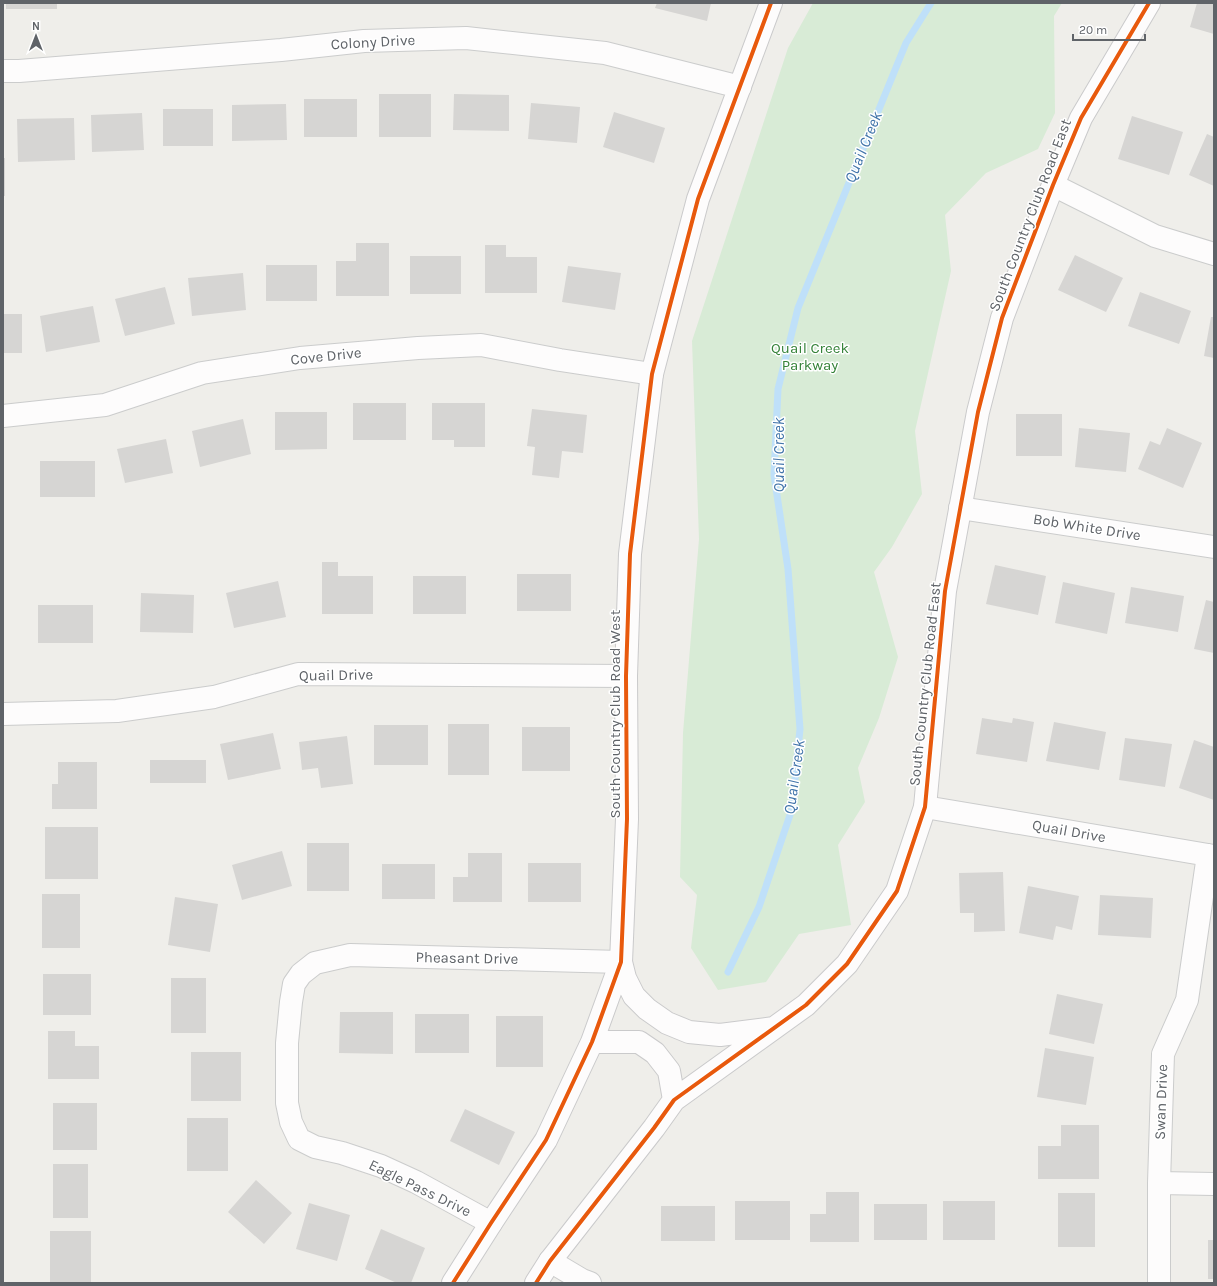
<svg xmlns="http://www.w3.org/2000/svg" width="1217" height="1286" font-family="Karla,sans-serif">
<rect width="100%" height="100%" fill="#efeeea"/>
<path fill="#d8ebd6" d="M813,3H1062L1054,16L1055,113L1038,149L986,173L945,215L951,271L915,431L922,494L892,547L874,572L898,657L879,718L858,768L865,802L838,845L851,925L799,934L766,982L718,990L691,948L697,895L680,877L683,733L699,539L692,341L788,48Z"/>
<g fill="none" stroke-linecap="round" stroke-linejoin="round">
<path stroke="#bfe0f9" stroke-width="7" d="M728,972L759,907L792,809L800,729L788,569L774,475L778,389L798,308L906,43L931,3"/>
</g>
<path fill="#d6d5d3" d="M6,3H57V9H6Z
M657,3H711L707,21L655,8Z
M1197,3H1214V34L1190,27Z
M379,94H431V137H379Z
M454,94L509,95V131L453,130Z
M304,99H357V137H304Z
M531,103L580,107L577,143L528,139Z
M286,104L287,140L232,141V105Z
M163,109H213V146H163Z
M614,112L665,128L654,163L603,147Z
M142,113L144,150L92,152L91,115Z
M1132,116L1183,132L1169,175L1118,159Z
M74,118L75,160L18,162L17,119Z
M1207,134L1214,137V186L1189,175Z
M3,158H5V196H3Z
M356,243H389V296H336V261H356Z
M485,245H506V257H537V293H485Z
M1075,255L1123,278L1106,312L1058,290Z
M410,256H461V294H410Z
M266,265H317V301H266Z
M568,266L621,273L615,310L562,302Z
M243,273L246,310L192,316L188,278Z
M165,287L175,324L125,336L115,299Z
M1140,292L1191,311L1179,344L1128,326Z
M93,306L100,342L46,352L40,316Z
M3,314H22V353H3Z
M1211,317H1214V358L1204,356Z
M353,403H406V440H353Z
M432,403H485V447H454V440H432Z
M532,409L587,415L583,453L562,451L559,478L532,475L535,447L527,446Z
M275,412H327V449L275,450Z
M1016,414H1062V456H1016Z
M243,419L251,454L200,467L192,431Z
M1079,428L1130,433L1126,472L1075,467Z
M1167,428L1202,443L1183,488L1138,469L1150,441L1160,445Z
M166,439L173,473L125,483L117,449Z
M40,461H95V497H40Z
M322,562H338V576H373V614H322Z
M995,565L1046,576L1038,615L986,604Z
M517,574H571V611H517Z
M413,576H466V614H413Z
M278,581L286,617L234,628L226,593Z
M1063,582L1115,593L1107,634L1055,623Z
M1131,587L1184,596L1178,632L1125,623Z
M141,593L194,595L193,633L140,632Z
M1206,600L1214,602V653L1194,649Z
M38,605H93V643H38Z
M982,718L1012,723L1013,718L1034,722L1027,762L976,754Z
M1054,722L1106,732L1099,770L1046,761Z
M448,724H489V775H448Z
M374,725H428V765H374Z
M522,727H570V771H522Z
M273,733L281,769L228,780L220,744Z
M347,736L353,784L321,788L318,768L302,770L299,742Z
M1125,738L1172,744L1165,787L1119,780Z
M1194,740L1214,747V800L1179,788Z
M150,760H206V783H150Z
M58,762H97V809H52V784H58Z
M45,827H98V879H45Z
M307,843H349V891H307Z
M282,851L292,886L242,900L232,865Z
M468,853H502V902H453V877H468Z
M528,863H581V902H528Z
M382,864H435V899H382Z
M1003,872L1005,931L974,932V913H960L959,873Z
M1028,886L1079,896L1072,930L1056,926L1053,940L1019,933Z
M42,894H80V948H42Z
M1100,895L1153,898L1151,938L1098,935Z
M175,897L218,904L210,952L168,945Z
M43,974H91V1015H43Z
M171,978H206V1033H171Z
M1057,994L1103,1004L1094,1044L1049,1034Z
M340,1012H393V1054L339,1053Z
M415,1014H469V1053H415Z
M496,1016H543V1067H496Z
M48,1031H75V1046H99V1079H48Z
M1045,1048L1094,1057L1086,1105L1037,1097Z
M191,1052H241V1101H191Z
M53,1103H97V1150H53Z
M465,1109L515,1132L499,1165L450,1141Z
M187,1118H228V1171H187Z
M1061,1125H1099V1179H1038V1146H1061Z
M53,1164H88V1218H53Z
M256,1180L292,1213L264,1244L228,1212Z
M826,1192H859V1242H810V1214H826Z
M1058,1193H1095V1247H1058Z
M735,1201H790V1240H735Z
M943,1201H995V1240H943Z
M309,1203L350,1215L337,1261L296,1249Z
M874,1204H927V1240H874Z
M661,1206H715V1241H661Z
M381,1229L425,1248L411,1283H397L365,1269Z
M50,1231H91V1283H50Z
M1208,1240H1214V1279H1208Z"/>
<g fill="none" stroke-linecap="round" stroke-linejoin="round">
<defs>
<path id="street" d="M3,71H19L281,50L364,41L466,38L605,53L740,87
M1053,185L1155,236L1214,254
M3,416L105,405L202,373L300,358L418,348L481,345L560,360L652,374
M960,508L1214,547
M3,714L117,711L214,697L298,674L626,676
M925,807L1214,856
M1159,1183L1214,1184
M491,1223L416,1182L381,1166L342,1153L315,1147L299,1139L291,1122L287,1103V1043L291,1002L294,984L301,974L315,963L350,955L621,962
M550,1261L582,1280L590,1283
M1159,1283V1183L1163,1054L1187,1000L1208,855"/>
<path id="secondary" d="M621,962L625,978L634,996L647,1009L667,1023L689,1032L720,1035L774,1028
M592,1042H639L655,1053L669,1071L674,1100
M453,1283L491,1223L546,1140L592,1042L621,962L627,819L626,676L630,554L652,374L698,199L771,3
M536,1283L550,1261L654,1128L674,1100L806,1005L847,964L897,891L925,807L945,591L978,412L1002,318L1053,185L1081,118L1149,3"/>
</defs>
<use href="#street" stroke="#cbcccc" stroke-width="24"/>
<use href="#secondary" stroke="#cacacb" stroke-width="24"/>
<use href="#street" stroke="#fdfcfc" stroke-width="22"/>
<use href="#secondary" stroke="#fdfcfc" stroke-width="22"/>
<defs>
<path id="cycleway" d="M453,1283L491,1223L546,1140L592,1042L621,962L627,819L626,676L630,554L652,374L698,199L771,3
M536,1283L550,1261L654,1128L674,1100L806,1005L847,964L897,891L925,807L945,591L978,412L1002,318L1053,185L1081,118L1149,3"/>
</defs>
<use href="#cycleway" stroke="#fff" stroke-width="6"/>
<use href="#cycleway" stroke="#e8590c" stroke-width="4"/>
</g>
<g text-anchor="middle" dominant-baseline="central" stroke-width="3" stroke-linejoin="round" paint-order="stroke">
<g font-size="15" fill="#5f6368" stroke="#fff">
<text transform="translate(373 42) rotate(-3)">Colony Drive</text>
<text transform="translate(1030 215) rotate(-69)">South Country Club Road East</text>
<text transform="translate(326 356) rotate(-6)">Cove Drive</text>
<text transform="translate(1087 527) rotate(9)">Bob White Drive</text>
<text transform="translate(336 675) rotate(-1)">Quail Drive</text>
<text transform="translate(925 684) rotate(-84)">South Country Club Road East</text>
<text transform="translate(615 714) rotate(-90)">South Country Club Road West</text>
<text transform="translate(1069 831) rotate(10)">Quail Drive</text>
<text transform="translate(467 958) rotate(1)">Pheasant Drive</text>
<text transform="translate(1161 1102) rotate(-88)">Swan Drive</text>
<text transform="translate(420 1188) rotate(26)">Eagle Pass Drive</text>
</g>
<g font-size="15" fill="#348238" stroke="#fff">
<text x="810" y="348">Quail Creek<tspan x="810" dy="17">Parkway</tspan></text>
</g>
<g font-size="16" font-style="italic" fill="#4174aa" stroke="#fff">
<text transform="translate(863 147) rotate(-68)">Quail Creek</text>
<text transform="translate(778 455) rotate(-90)">Quail Creek</text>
<text transform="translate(794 777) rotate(-82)">Quail Creek</text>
</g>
</g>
<rect width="1217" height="1286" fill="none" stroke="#5f6368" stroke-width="8"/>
<g transform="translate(36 36)" stroke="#ffffff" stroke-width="3" paint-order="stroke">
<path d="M0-3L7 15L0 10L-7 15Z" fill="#5f6368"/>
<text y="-6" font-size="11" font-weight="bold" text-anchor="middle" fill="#5f6368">N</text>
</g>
<path d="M1073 34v6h72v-6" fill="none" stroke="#5f6368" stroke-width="2"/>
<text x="1079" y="34" font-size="12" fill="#5f6368" stroke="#ffffff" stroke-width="3" paint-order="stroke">20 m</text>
</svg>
